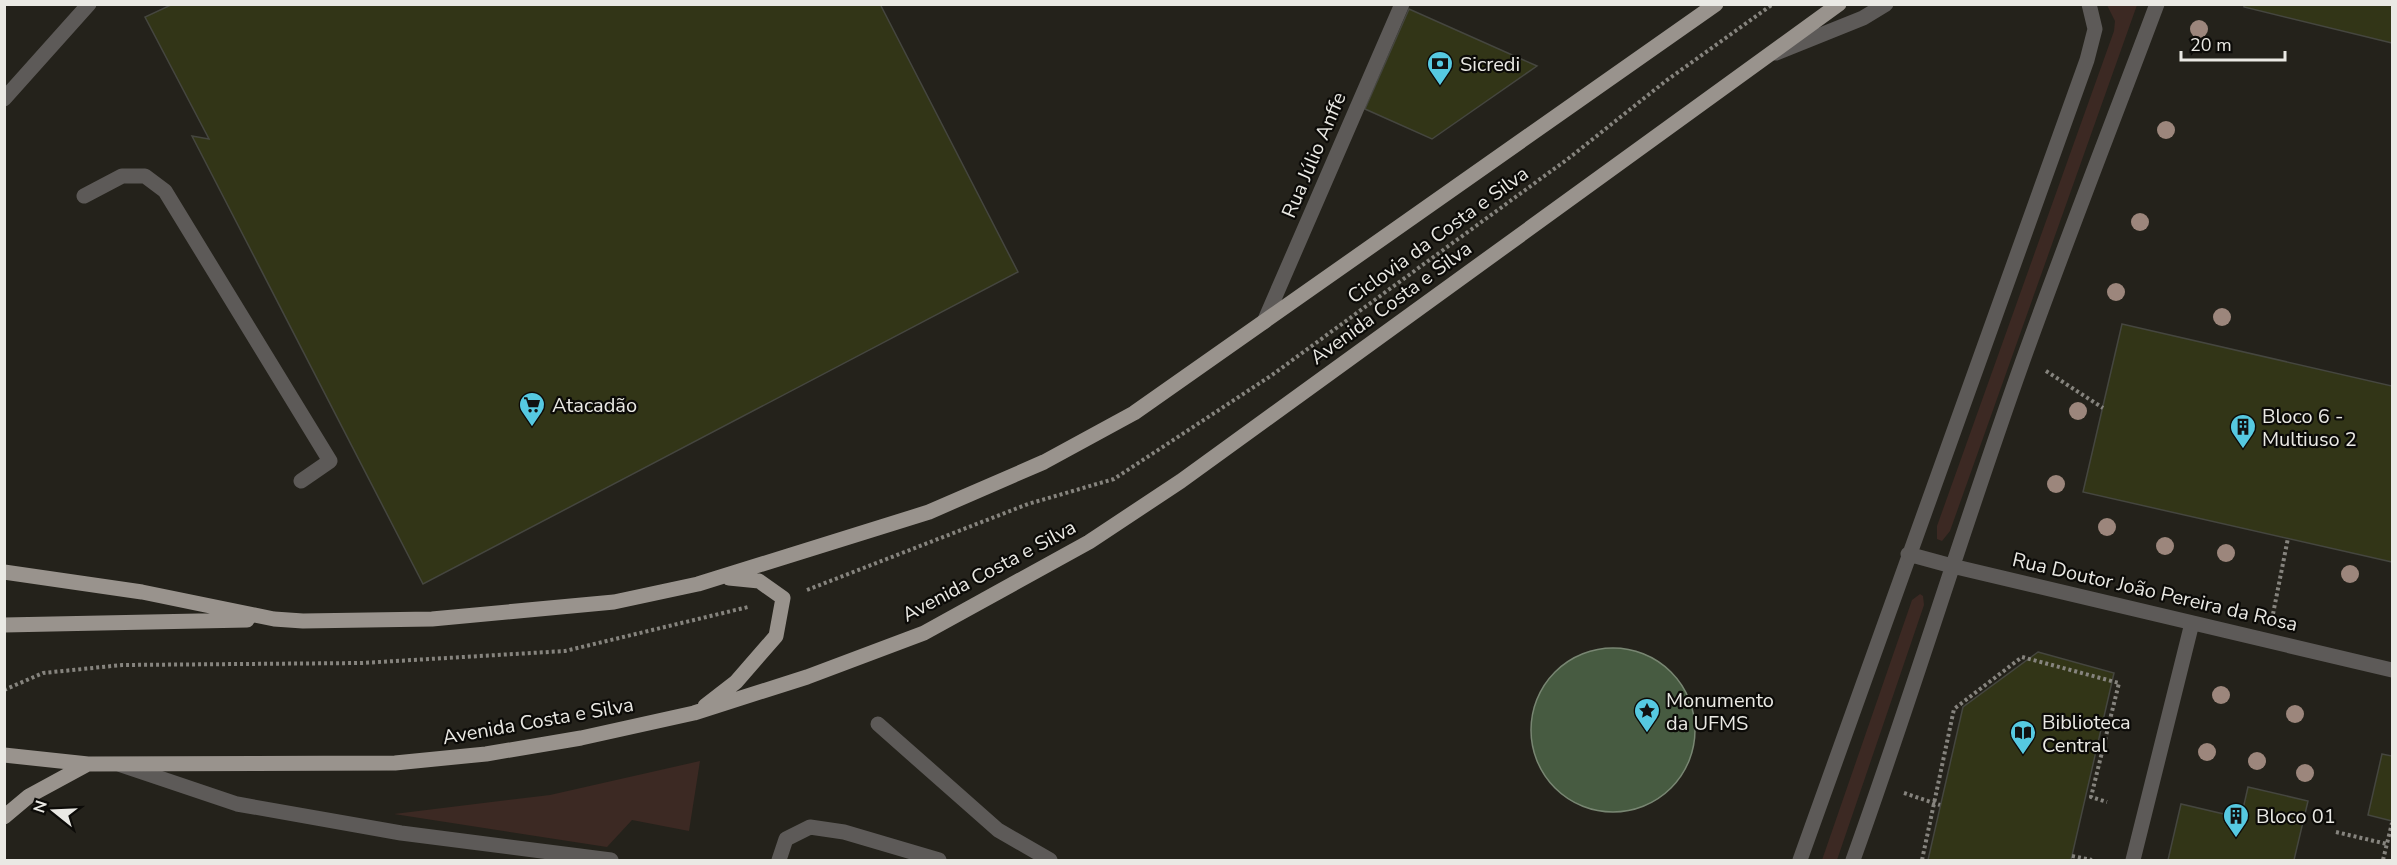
<svg xmlns="http://www.w3.org/2000/svg" width="2397" height="865" font-family="'Nunito Sans',sans-serif">
<rect width="100%" height="100%" fill="#24221b"/>
<path fill="#3c2923" d="M2107,5H2137L1950,531L1942,541L1937,539V526L2114,31L2115,21Z
M1920,594L1923,596L1924,605L1837,860H1822L1912,600Z
M700,761L689,831L632,820L607,847L394,814L550,795Z"/>
<path fill="#475b41" stroke="#788672" stroke-width="1.5" d="M1531 730a82 82 0 1 1 164 0a82 82 0 1 1-164 0Z"/>
<path fill="#323517" stroke="#45463f" stroke-width="1.5" d="M173,4H880L1018,272L423,584L192,136L209,139L145,17Z
M2244,4H2392V43L2244,7Z
M1409,9L1537,66L1432,139L1365,109Z
M2122,324L2392,386V562L2083,492Z
M2038,652L2114,673L2071,860H1928L1963,707Z
M2382,754L2392,756V821L2368,815Z
M2248,787L2308,801L2294,860H2168L2181,804L2241,818Z"/>
<g fill="none" stroke-linecap="round" stroke-linejoin="round">
<path stroke="#86847e" stroke-width="4" stroke-dasharray="3 3" stroke-linecap="butt" d="M2046,371L2103,408
M807,590L1028,504L1114,479L1272,375L1569,158L1667,80L1773,4
M2273,614L2288,538
M4,690L43,673L122,665L362,663L565,651L748,607
M1904,793L1940,805
M2336,832L2387,844
M2072,856L2092,860
M1922,860L1954,709L2022,657L2119,683L2091,797L2107,802
M2383,860L2392,823"/>
<path stroke="#5d5a58" stroke-width="15" d="M1776,53L1863,18L1886,4
M84,196L122,176H145L165,191L330,461L301,481
M1908,554L1952,566L2392,670
M878,724L998,830L1050,860
M121,765L237,804L401,833L611,860
M779,860L786,839L810,827L844,832L939,860
M1800,860L2087,60L2095,29L2089,4
M1853,860C1912,696 1963,528 2022,363C2065,243 2112,124 2157,4
M2133,860L2192,623"/>
<path stroke="#5d5a58" stroke-width="15" d="M4,99L89,4
M1264,322L1402,4"/>
<path stroke="#99938d" stroke-width="15" d="M4,572L142,592L274,619L303,621L432,619L614,602L698,584L929,512L1044,462L1134,413L1716,4
M4,625L247,620
M705,706L736,682L776,636L783,598L759,581L729,578
M4,755L88,764L395,763L486,754L581,738L694,713L807,677L924,633L1089,542L1181,481L1839,4
M4,817L29,796L88,764"/>
</g>
<g fill="#9c867c">
<circle cx="2199" cy="29" r="9"/>
<circle cx="2166" cy="130" r="9"/>
<circle cx="2140" cy="222" r="9"/>
<circle cx="2116" cy="292" r="9"/>
<circle cx="2222" cy="317" r="9"/>
<circle cx="2078" cy="411" r="9"/>
<circle cx="2056" cy="484" r="9"/>
<circle cx="2107" cy="527" r="9"/>
<circle cx="2165" cy="546" r="9"/>
<circle cx="2226" cy="553" r="9"/>
<circle cx="2350" cy="574" r="9"/>
<circle cx="2221" cy="695" r="9"/>
<circle cx="2295" cy="714" r="9"/>
<circle cx="2207" cy="752" r="9"/>
<circle cx="2257" cy="761" r="9"/>
<circle cx="2305" cy="773" r="9"/>
</g>
<defs>
<symbol id="bank-pin" viewBox="-11 -11 22 30"><path d="M0 17L-7.5 6A9.5 9.5 0 1 1 7.5 6Z" fill="#56c9e1" stroke="#0c0b08"/><path d="M-6-4H6V4H-6ZM0-2.3a2.3 2.3 0 1 0 0 4.6a2.3 2.3 0 1 0 0-4.6Z" fill="#111"/></symbol>
<symbol id="supermarket-pin" viewBox="-11 -11 22 30"><path d="M0 17L-7.5 6A9.5 9.5 0 1 1 7.5 6Z" fill="#56c9e1" stroke="#0c0b08"/><path d="M-6-5.5h2.5l.6 2H6L4.5 2H-2.5L-4.4-4H-6ZM-1.5 3.2a1.3 1.3 0 1 0 .1 0ZM3 3.2a1.3 1.3 0 1 0 .1 0Z" fill="#111"/></symbol>
<symbol id="building-pin" viewBox="-11 -11 22 30"><path d="M0 17L-7.5 6A9.5 9.5 0 1 1 7.5 6Z" fill="#56c9e1" stroke="#0c0b08"/><path d="M-4-6H4V6H1V3H-1V6H-4ZM-2.5-4.3h1.7v1.8h-1.7ZM.8-4.3h1.7v1.8H.8ZM-2.5-1h1.7V.8h-1.7ZM.8-1h1.7V.8H.8Z" fill="#111"/></symbol>
<symbol id="sight-pin" viewBox="-11 -11 22 30"><path d="M0 17L-7.5 6A9.5 9.5 0 1 1 7.5 6Z" fill="#56c9e1" stroke="#0c0b08"/><path d="M0-6L1.8-2.2L6-1.7L2.9 1.2L3.7 5.4L0 3.3L-3.7 5.4L-2.9 1.2L-6-1.7L-1.8-2.2Z" fill="#111"/></symbol>
<symbol id="library-pin" viewBox="-11 -11 22 30"><path d="M0 17L-7.5 6A9.5 9.5 0 1 1 7.5 6Z" fill="#56c9e1" stroke="#0c0b08"/><path d="M-6-4Q-3-5.5-.7-3.5V5Q-3 3-6 4ZM6-4Q3-5.5 .7-3.5V5Q3 3 6 4Z" fill="#111"/></symbol>
</defs>
<g fill-rule="evenodd">
<use href="#bank-pin" x="1425" y="49" width="30" height="40"/>
<use href="#supermarket-pin" x="517" y="390" width="30" height="40"/>
<use href="#building-pin" x="2228" y="412" width="30" height="40"/>
<use href="#sight-pin" x="1632" y="696" width="30" height="40"/>
<use href="#library-pin" x="2008" y="718" width="30" height="40"/>
<use href="#building-pin" x="2221" y="801" width="30" height="40"/>
</g>
<g text-anchor="middle" dominant-baseline="central" stroke-width="4.5" stroke-linejoin="round" paint-order="stroke">
<g font-size="20" fill="#eae9e4" stroke="#0c0b08" text-anchor="start">
<text x="1460" y="64">Sicredi</text>
<text x="552" y="405">Atacadão</text>
<text x="2262" y="416">Bloco 6 -<tspan x="2262" dy="23">Multiuso 2</tspan></text>
<text x="1666" y="700">Monumento<tspan x="1666" dy="23">da UFMS</tspan></text>
<text x="2042" y="722">Biblioteca<tspan x="2042" dy="23">Central</tspan></text>
<text x="2256" y="816">Bloco 01</text>
</g>
<g font-size="20" fill="#eae9e4" stroke="#0c0b08">
<text transform="translate(1314 155) rotate(-67)">Rua Júlio Anffe</text>
<text transform="translate(1438 235) rotate(-36)">Ciclovia da Costa e Silva</text>
<text transform="translate(1391 303) rotate(-36)">Avenida Costa e Silva</text>
<text transform="translate(989 571) rotate(-28)">Avenida Costa e Silva</text>
<text transform="translate(2155 592) rotate(13)">Rua Doutor João Pereira da Rosa</text>
<text transform="translate(538 721) rotate(-10)">Avenida Costa e Silva</text>
</g>
</g>
<rect width="2397" height="865" fill="none" stroke="#eae9e4" stroke-width="12"/>
<g transform="translate(54 811) rotate(288)" stroke="#0c0b08" stroke-width="4.5" paint-order="stroke">
<path d="M0-4.5L10 22L0 15L-10 22Z" fill="#eae9e4"/>
<text y="-9" font-size="16" font-weight="bold" text-anchor="middle" fill="#eae9e4">N</text>
</g>
<path d="M2181 51v9h104v-9" fill="none" stroke="#eae9e4" stroke-width="3"/>
<text x="2190" y="51" font-size="18" fill="#eae9e4" stroke="#0c0b08" stroke-width="4.5" paint-order="stroke">20 m</text>
</svg>
